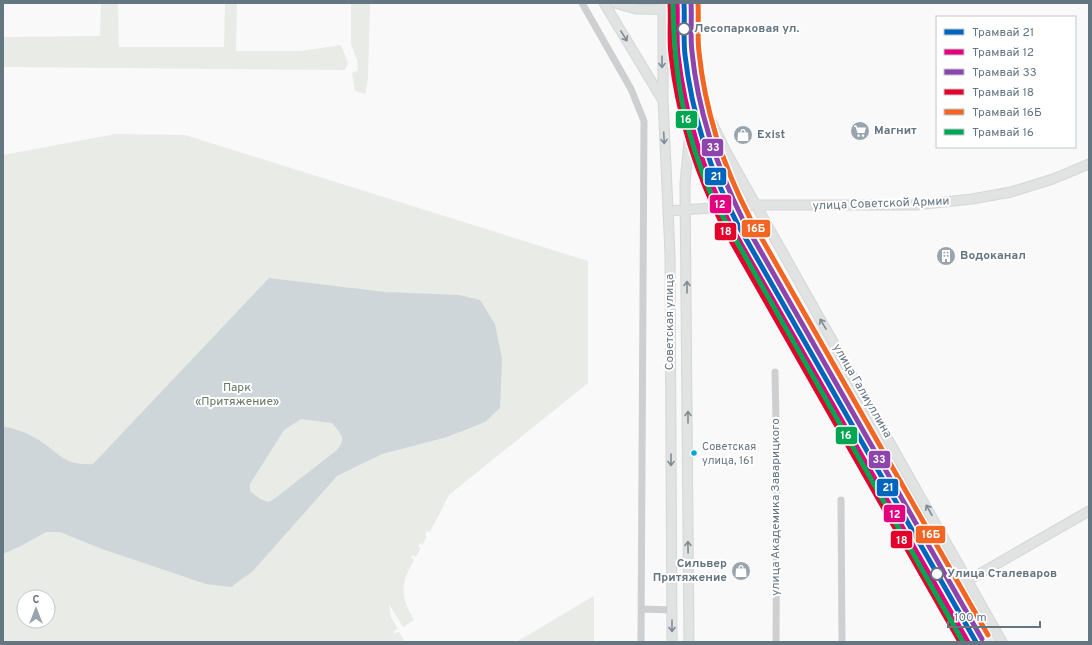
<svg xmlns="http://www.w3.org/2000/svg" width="1092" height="645" font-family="Overpass,sans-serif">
<rect width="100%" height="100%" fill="#f9f9f9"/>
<path fill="#e8ebe6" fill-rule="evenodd" d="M101,3H118L119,47H224L225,3H237L236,51H301L341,45L348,63L345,70L3,67V37L100,36Z
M351,3H370L368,79L365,94L355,91L352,73L358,70L357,60L351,44Z
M115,134L185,135L588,261V383L449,495L430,532L427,531L425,535L427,536L422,545L420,543L418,546L421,548L416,557L412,555L411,557L414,560C400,585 400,595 414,620L403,627L389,604L391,617L398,629L394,631V634L399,632L404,640L401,642H3V155ZM24,597H48V621H24Z
M814,320L948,557L955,572L956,579L948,586L802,327Z
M961,592L966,593L971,598L995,642H980L954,596L955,594Z
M594,596V642H516Z"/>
<path fill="#ced6d9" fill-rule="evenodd" d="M269,278L385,292L459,295L480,300L495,324L502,359L500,408L485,422L447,437L382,454L337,476L253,571L231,587L206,584L102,549L60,532H46L21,546L3,554V426C14,429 26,432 35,438C60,451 60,466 93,464ZM301,419L332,423C341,434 347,438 337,450L274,499L269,502L260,499L250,491V484L284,430Z"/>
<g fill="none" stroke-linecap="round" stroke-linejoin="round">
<defs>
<path id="major" d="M604,3L662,99
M615,3L636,9L692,10
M663,3V99L670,254L672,642
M695,80L708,115L726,152L1002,642
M719,207L787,327L815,373L967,642
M668,211L754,205H916L972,199L1011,192L1053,179L1089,164
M941,596L1089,511
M689,642L685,183L695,80L692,3"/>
</defs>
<use href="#major" stroke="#d5d6d7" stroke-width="11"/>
<path stroke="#cecfd0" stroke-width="7" d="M582,3L631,89L644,121L641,642
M775,372L777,470L776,642
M841,500L842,642
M642,609L672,610"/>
<use href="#major" stroke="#e1e2e2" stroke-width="9"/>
<defs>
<path id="tram-1" d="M684,3C685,20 683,38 685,55C692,115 710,171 738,225L976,642"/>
<path id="tram-2" d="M677,3C678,20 676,38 678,55C685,117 704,173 732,228L968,642"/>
<path id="tram-3" d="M691,3C692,19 690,36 692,52C698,112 717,168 744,222L982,639"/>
<path id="tram-4" d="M670,3C671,21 669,38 671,55C678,118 697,176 726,232L960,642"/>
<path id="tram-5" d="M698,3C699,19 697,36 699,52C705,111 723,166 750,218L988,635"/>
<path id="tram-6" d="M673,3C674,77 684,133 714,201L963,642"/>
</defs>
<use href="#tram-1" stroke="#fff" stroke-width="8"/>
<use href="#tram-2" stroke="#fff" stroke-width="8"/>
<use href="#tram-3" stroke="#fff" stroke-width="8"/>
<use href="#tram-4" stroke="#fff" stroke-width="8"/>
<use href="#tram-5" stroke="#fff" stroke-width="8"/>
<use href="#tram-6" stroke="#fff" stroke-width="8"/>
<use href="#tram-1" stroke="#0065bd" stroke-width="5"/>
<use href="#tram-2" stroke="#e5007d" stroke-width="5"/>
<use href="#tram-3" stroke="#8e44ad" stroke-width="5"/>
<use href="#tram-4" stroke="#e4002b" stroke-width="5"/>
<use href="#tram-5" stroke="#f26522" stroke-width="5"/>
<use href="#tram-6" stroke="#00a651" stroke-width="5"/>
</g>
<defs><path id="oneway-shaft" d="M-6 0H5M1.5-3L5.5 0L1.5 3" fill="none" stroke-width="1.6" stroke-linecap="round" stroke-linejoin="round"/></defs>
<g stroke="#7e8c96">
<use href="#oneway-shaft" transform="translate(624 36) rotate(58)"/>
<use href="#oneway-shaft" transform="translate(662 62) rotate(90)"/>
<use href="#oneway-shaft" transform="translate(664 138) rotate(87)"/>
<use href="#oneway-shaft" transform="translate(687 287) rotate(-90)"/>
<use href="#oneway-shaft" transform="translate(823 324) rotate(-121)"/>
<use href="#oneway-shaft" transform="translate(688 417) rotate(-90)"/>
<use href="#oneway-shaft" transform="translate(671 460) rotate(90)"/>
<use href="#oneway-shaft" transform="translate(929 510) rotate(-119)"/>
<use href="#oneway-shaft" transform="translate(688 547) rotate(-91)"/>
<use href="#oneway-shaft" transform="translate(672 626) rotate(90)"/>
</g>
<defs>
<symbol id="supermarket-disc" viewBox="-11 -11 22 22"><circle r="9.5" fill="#99a4ac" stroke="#fff"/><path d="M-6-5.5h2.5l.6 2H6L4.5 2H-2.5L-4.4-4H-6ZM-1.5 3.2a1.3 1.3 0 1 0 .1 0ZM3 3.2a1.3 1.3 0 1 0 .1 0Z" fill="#fff"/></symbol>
<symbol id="shop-disc" viewBox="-11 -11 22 22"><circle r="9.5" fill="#99a4ac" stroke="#fff"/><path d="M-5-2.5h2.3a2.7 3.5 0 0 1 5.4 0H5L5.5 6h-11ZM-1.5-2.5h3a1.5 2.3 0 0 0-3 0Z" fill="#fff"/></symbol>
<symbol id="building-disc" viewBox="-11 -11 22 22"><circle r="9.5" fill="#99a4ac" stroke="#fff"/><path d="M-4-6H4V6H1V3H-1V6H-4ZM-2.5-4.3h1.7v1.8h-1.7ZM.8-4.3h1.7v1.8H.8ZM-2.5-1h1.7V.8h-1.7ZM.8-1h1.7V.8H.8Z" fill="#fff"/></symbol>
</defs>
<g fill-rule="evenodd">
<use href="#supermarket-disc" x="849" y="120" width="22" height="22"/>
<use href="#shop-disc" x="732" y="124" width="22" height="22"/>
<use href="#building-disc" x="935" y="245" width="22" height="22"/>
<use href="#shop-disc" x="730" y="560" width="22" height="22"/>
</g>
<g fill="#fff" stroke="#657683" stroke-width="2">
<circle cx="684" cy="29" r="6"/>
<circle cx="937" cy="574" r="6"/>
</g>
<circle fill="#00a9ce" stroke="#fff" stroke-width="1.5" cx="694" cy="453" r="3.5"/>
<g text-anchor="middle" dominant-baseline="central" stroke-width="4" stroke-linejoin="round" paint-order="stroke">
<g font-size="11" fill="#657683" stroke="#fff" text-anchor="start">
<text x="702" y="447">Советская<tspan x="702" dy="14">улица, 161</tspan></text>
</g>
<g font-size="12" font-weight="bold" fill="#657683" stroke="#fff" text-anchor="start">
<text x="694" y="29">Лесопарковая ул.</text>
<text x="947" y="574">Улица Сталеваров</text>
</g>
<g font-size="12" font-weight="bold" fill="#657683" stroke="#fff" text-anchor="start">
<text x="874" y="131">Магнит</text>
<text x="757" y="135">Exist</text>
<text x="960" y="256">Водоканал</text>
<text x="727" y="564" text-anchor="end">Сильвер<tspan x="727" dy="14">Притяжение</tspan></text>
</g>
<g font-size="12" fill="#657683" stroke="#fff">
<text transform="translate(881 204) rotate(-2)">улица Советской Армии</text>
<text transform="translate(670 322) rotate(-90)">Советская улица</text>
<text transform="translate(862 391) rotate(60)">улица Галиуллина</text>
<text transform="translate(776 507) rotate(-90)">улица Академика Заварицкого</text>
</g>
<g font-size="12" fill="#687a64" stroke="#fff">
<text x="237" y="388">Парк<tspan x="237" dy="14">«Притяжение»</tspan></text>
</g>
</g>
<g stroke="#fff" stroke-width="1.5">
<rect x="675" y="110" width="23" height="19" rx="4" fill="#00a651"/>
<rect x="701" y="138" width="23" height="19" rx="4" fill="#8e44ad"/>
<rect x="704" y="167" width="23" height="19" rx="4" fill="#0065bd"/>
<rect x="709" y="194" width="23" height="20" rx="4" fill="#e5007d"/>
<rect x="741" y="219" width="30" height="19" rx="4" fill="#f26522"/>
<rect x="714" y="222" width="23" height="19" rx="4" fill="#e4002b"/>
<rect x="835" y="426" width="23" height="19" rx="4" fill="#00a651"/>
<rect x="868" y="450" width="23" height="19" rx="4" fill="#8e44ad"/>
<rect x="876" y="478" width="23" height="19" rx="4" fill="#0065bd"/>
<rect x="883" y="504" width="23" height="19" rx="4" fill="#e5007d"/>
<rect x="915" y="525" width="31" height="19" rx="4" fill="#f26522"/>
<rect x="890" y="530" width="23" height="19" rx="4" fill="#e4002b"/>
</g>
<g font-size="11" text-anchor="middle" font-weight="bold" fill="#fff">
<text x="686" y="123">16</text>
<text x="713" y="151">33</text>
<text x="716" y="180">21</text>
<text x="720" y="208">12</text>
<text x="756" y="232">16Б</text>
<text x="726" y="235">18</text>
<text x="846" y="439">16</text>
<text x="879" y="463">33</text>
<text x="888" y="491">21</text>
<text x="895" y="518">12</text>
<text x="931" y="538">16Б</text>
<text x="902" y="544">18</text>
</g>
<rect width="1092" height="645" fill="none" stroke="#657683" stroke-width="8"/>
<rect x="936" y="16" width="140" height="132" fill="#ffffff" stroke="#c1c8cd"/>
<rect x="944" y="29" width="20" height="6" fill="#0065bd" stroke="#c1c8cd"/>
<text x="972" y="36" font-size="12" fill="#657683">Трамвай 21</text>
<rect x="944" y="49" width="20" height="6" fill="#e5007d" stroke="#c1c8cd"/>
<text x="972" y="56" font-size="12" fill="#657683">Трамвай 12</text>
<rect x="944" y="69" width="20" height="6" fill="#8e44ad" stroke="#c1c8cd"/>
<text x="972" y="76" font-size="12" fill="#657683">Трамвай 33</text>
<rect x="944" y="89" width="20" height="6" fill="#e4002b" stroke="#c1c8cd"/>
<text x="972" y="96" font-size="12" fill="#657683">Трамвай 18</text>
<rect x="944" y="109" width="20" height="6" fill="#f26522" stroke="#c1c8cd"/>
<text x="972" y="116" font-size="12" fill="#657683">Трамвай 16Б</text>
<rect x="944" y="129" width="20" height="6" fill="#00a651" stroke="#c1c8cd"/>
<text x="972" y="136" font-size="12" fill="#657683">Трамвай 16</text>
<g transform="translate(36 609)"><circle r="19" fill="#ffffff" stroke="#c1c8cd"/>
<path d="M0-3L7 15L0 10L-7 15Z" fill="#99a4ac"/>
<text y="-6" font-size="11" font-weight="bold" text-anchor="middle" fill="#657683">С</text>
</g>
<path d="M948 621v6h92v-6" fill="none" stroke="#657683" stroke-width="2"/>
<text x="954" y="621" font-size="12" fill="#657683" stroke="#ffffff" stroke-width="3" paint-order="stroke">100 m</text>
</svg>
